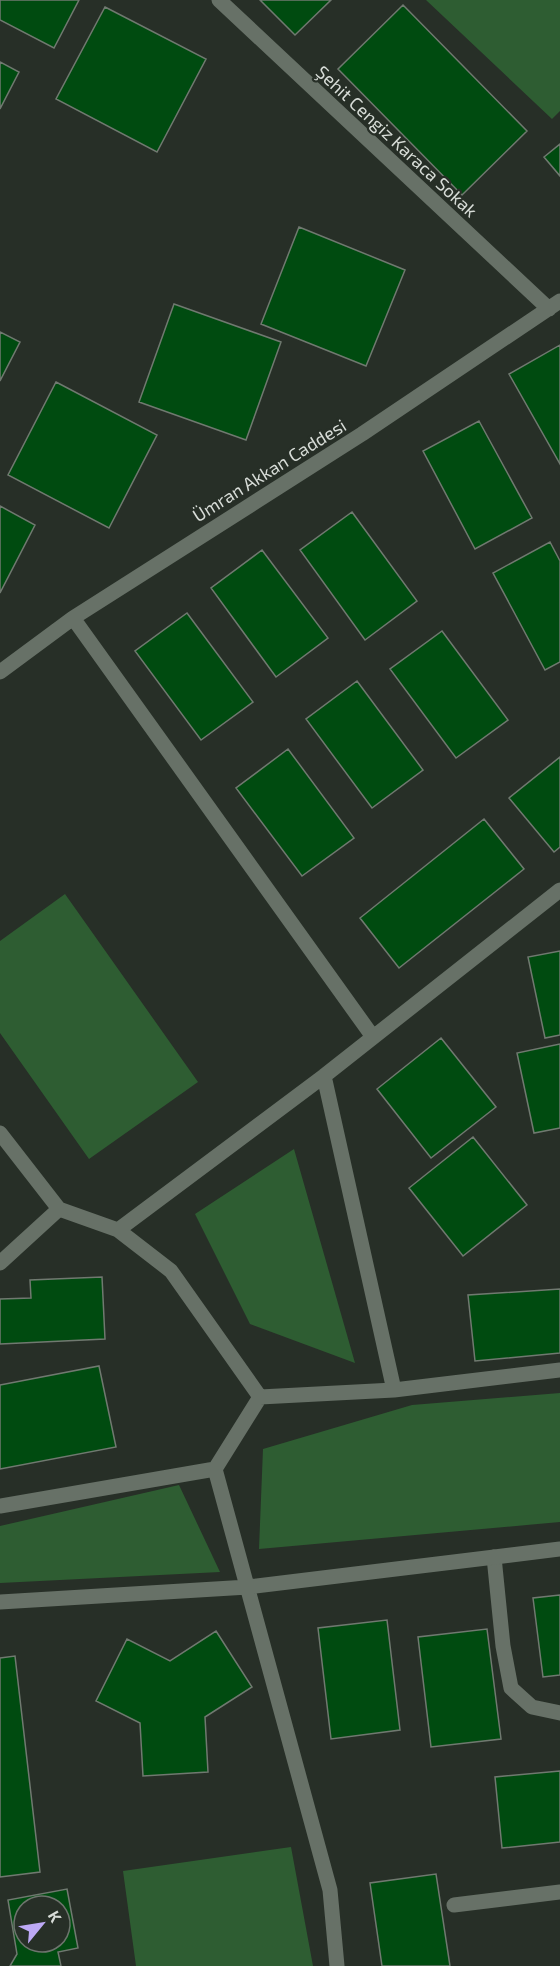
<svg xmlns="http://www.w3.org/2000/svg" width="560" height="1966" font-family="'Exo 2',sans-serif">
<rect width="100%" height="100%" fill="#272f27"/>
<path fill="#2e5d32" d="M426,0H560V111L552,119Z
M65,894L198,1082L89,1159L0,1033V941Z
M294,1149L355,1363L250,1324L195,1214Z
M560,1393V1522L259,1549L263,1449L412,1405Z
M179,1485L220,1572L0,1583V1526Z
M291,1847L313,1966H136L123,1871Z"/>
<path fill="#004b10" stroke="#707970" stroke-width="1.5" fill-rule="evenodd" d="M0,0H79L54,48L0,20Z
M260,0H331L295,35Z
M403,5L527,131L462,195L338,69Z
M105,7L206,59L157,152L56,99Z
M0,62L19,72L0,109Z
M560,144V176L544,157Z
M299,227L405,270L366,366L261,324Z
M174,304L281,342L246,440L139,402Z
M0,332L20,342L0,381Z
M560,345V464L509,374Z
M56,382L157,435L109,528L8,475Z
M479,421L532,518L475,549L423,451Z
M0,506L35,525L0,593Z
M352,512L417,601L365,640L300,550Z
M550,542L560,561V662L545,670L493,573Z
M262,550L328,638L276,677L211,588Z
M187,613L253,702L201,740L135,651Z
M442,631L508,720L456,758L390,669Z
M357,681L423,770L372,808L306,719Z
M288,749L354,838L302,876L236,788Z
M560,757V847L554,852L509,798Z
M484,819L524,869L399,968L360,918Z
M560,951V1035L545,1038L528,957Z
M441,1038L496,1107L431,1158L377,1089Z
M560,1044V1128L534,1133L517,1053Z
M473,1137L527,1205L463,1256L409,1188Z
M102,1277L105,1339L0,1344V1299L31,1298L30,1280Z
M560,1289V1353L475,1361L468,1295Z
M99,1366L116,1447L0,1469V1385Z
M560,1595V1675L543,1677L533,1598Z
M387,1620L400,1730L331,1739L318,1628Z
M487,1629L501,1739L431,1747L418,1637Z
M216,1631L252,1687L205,1717L208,1772L143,1776L140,1723L96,1701L127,1639L170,1661Z
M15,1656L40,1872L0,1877V1658Z
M560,1771V1842L502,1848L495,1777Z
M436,1874L450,1966H382L370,1883Z
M67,1889L78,1948L58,1952L61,1966H10L17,1954L8,1900ZM24,1906H60V1942H24Z"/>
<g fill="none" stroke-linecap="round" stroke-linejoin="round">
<path stroke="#677167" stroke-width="15" d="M494,1557L503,1646L511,1688L532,1707L560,1713
M454,1905L560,1892"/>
<path stroke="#677167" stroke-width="15" d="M219,0L549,309
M73,618L373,1037
M0,672L73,618L362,434L560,301
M324,1076L394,1390
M0,1133L59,1209L118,1230L171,1271L260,1397L394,1390L560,1370
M118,1230L324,1076L560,890
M0,1263L59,1209
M215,1469L330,1890L337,1966
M0,1506L215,1469L260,1397
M0,1602L248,1587L560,1549"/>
</g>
<g text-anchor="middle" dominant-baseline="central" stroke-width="4.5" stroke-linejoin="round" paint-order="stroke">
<g font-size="18" fill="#d7dcd7" stroke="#272f27">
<text transform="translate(397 141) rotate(43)">Şehit Cengiz Karaca Sokak</text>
<text transform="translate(269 470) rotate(-32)">Ümran Akkan Caddesi</text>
</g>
</g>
<g transform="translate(42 1924) rotate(60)"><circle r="28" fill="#272f27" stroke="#6d746d" stroke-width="1.5"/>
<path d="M0-4.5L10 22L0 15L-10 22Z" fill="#bda9f5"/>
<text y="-9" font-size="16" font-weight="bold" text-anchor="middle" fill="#d7dcd7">K</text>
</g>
</svg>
